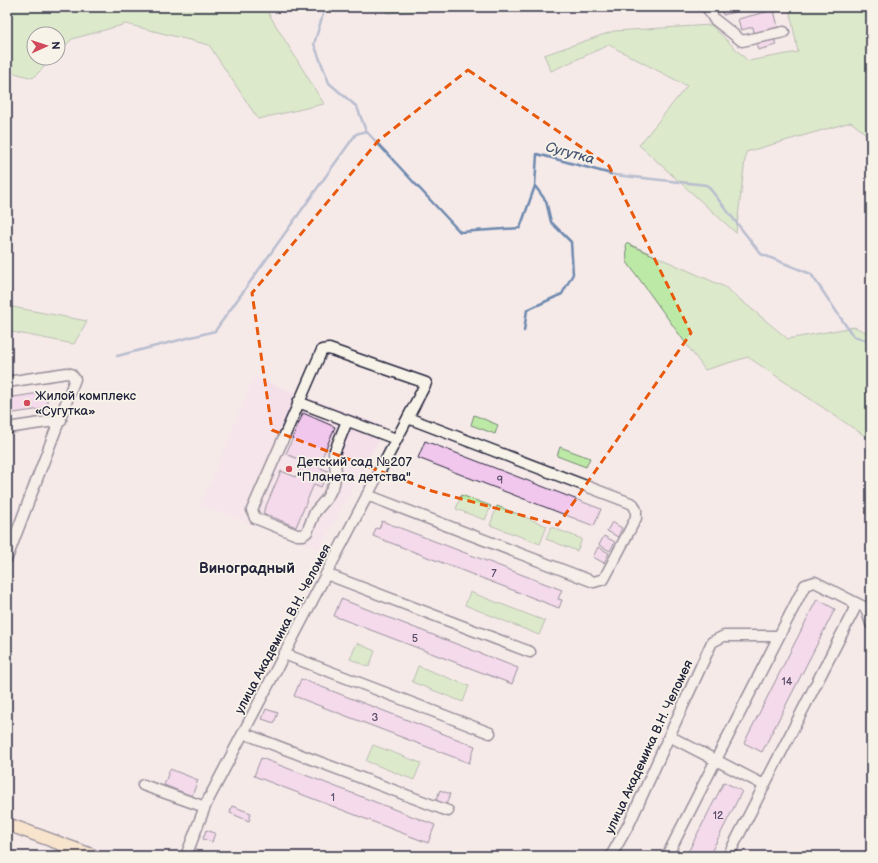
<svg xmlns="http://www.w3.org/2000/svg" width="878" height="863" font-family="'Balsamiq Sans',sans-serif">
<rect width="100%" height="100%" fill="#f6eae9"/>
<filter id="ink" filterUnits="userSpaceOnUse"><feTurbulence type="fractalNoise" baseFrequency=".025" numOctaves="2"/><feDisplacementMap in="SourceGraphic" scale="8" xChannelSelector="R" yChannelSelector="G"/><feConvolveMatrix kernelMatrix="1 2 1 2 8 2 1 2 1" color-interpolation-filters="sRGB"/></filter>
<g filter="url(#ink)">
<path fill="#f5e0ea" d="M254,377L386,427L319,550L201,505Z"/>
<path fill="#bde9a6" stroke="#708670" d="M7,7H272L267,11L324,104L258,119L209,45L126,24L72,39L58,53V34H34V58H53L33,78L7,71Z
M381,7H469L387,13Z
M789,7H871V138L851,122L746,152L736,233L639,145L687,86L609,45L551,71L544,55L614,31L711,25L748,61L798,52Z
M626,243L725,287L788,339L854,327L871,334V440L748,357L705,370L627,262Z
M7,306L87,321L74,344L7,331Z
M474,415L498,425L495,434L471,425Z
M560,447L590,458L586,467L557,456Z
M461,495L491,506L485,520L456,509Z
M497,506L547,526L540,544L490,525Z
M551,527L582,539L577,551L546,539Z
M470,592L545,621L539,635L465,605Z
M357,643L375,651L369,667L350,659Z
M418,666L469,686L463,702L412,682Z
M373,745L421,763L414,780L366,761Z"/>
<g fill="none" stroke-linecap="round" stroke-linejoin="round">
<path stroke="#6e89ae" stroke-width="2.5" d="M324,7V11L314,44L329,83L357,107L366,131L460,232L520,228L535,186L537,154L615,175L707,185L761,254L811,274L853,336L871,342
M524,331L527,310L562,294L573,274L571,242L551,222L546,201L535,186
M117,356L215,331L356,134L366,131"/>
</g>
<path fill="#f2c7ed" stroke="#22223b" d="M721,7H754L723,15Z
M774,10L778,27L754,33L753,27L741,30L738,19Z
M774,38L776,45L758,50L756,43Z
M46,392L48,408L7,414V398Z
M303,413L335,427L318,467L328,471L321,487L314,484L296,527L263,513L281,471L296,477L303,461L286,454Z
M425,441L601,509L594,526L418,458Z
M382,521L562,590L558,599L562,600L559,608L373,536L376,528L379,529Z
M612,522L622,528L618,537L607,531Z
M604,536L615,542L610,551L599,545Z
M598,547L609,553L604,563L593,557Z
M341,599L518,668L512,684L334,616Z
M817,599L835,609L762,752L744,743Z
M301,679L475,746L469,763L294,696Z
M266,709L278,713L274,723L262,719Z
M261,758L435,825L428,843L254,776Z
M170,769L198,780L192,796L164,785Z
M724,782L742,791L724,827L709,856H686Z
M440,790L450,794L446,805L436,801Z
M232,806L251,813L249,821L230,813Z
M206,830L215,833L212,842L203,839Z"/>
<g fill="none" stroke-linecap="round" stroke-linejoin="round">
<defs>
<path id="minor" d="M707,7L714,19L742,41L784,32
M7,382L67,373L71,374L75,379L7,558
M298,402L396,439
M7,428L61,420
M367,495L594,582L604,579L636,518V510L633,504L408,418
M326,574L530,652
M850,600L866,608L871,624
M284,654L490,733
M243,733L448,811
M669,736L764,785
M143,785L205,807
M186,856L206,804L426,383L329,349L322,350L252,510L255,518L297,535H303L307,532L315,512L327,498L334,484L336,472L334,453L347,421
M611,856L630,822L712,642L724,636H779
M667,856L805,585L815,582L850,600L854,605V610L728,856"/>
<path id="major" d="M7,824L94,856"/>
</defs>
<use href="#minor" stroke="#22223b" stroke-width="13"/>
<use href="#major" stroke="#22223b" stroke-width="15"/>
<use href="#minor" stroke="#f7f3e8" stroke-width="10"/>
<use href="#major" stroke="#faddab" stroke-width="12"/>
</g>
</g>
<path d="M0 0H878V863H0ZM468,70L609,166L691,333L558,525L432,491L272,430L252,293L378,141Z" fill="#f6eae9" fill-opacity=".55" fill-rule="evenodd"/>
<path fill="none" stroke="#e8590c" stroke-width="3" stroke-dasharray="8 5" stroke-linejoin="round" d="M468,70L609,166L691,333L558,525L432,491L272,430L252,293L378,141Z"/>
<g fill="#d1495b" stroke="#f7f3e8" stroke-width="1.5">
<circle cx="27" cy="403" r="4"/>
<circle cx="289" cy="469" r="4"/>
</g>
<g text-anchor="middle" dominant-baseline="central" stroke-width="3.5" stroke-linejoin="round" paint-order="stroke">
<g font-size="11" fill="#564b68">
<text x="500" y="480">9</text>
<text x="494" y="573">7</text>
<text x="415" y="638">5</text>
<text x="787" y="681">14</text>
<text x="375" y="717">3</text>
<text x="333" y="797">1</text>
<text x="718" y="815">12</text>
</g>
<g font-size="13" fill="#22223b" stroke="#f7f3e8" text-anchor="start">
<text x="35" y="396">Жилой комплекс<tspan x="35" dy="15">«Сугутка»</tspan></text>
<text x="297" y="462">Детский сад №207<tspan x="297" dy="15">"Планета детства"</tspan></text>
</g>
<g font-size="13" fill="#22223b" stroke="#f7f3e8">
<text transform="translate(283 629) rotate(-62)">улица Академика В.Н. Челомея</text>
<text transform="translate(649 747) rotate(-65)">улица Академика В.Н. Челомея</text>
</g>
<g font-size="14" font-style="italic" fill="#485575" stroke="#f7f3e8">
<text transform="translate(570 153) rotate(15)">Сугутка</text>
</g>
<g font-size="15" font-weight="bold" fill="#22223b" stroke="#f7f3e8">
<text x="247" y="568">Виноградный</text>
</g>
</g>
<rect width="878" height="863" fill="none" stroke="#f7f3e8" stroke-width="24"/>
<rect x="12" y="12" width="854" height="839" fill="none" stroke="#22223b" stroke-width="1.5" filter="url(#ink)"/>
<g transform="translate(46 46) rotate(87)"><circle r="19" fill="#f7f3e8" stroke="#a29fa3"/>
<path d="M0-3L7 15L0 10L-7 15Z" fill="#d1495b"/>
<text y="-6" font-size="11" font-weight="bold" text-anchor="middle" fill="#22223b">N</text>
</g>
</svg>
